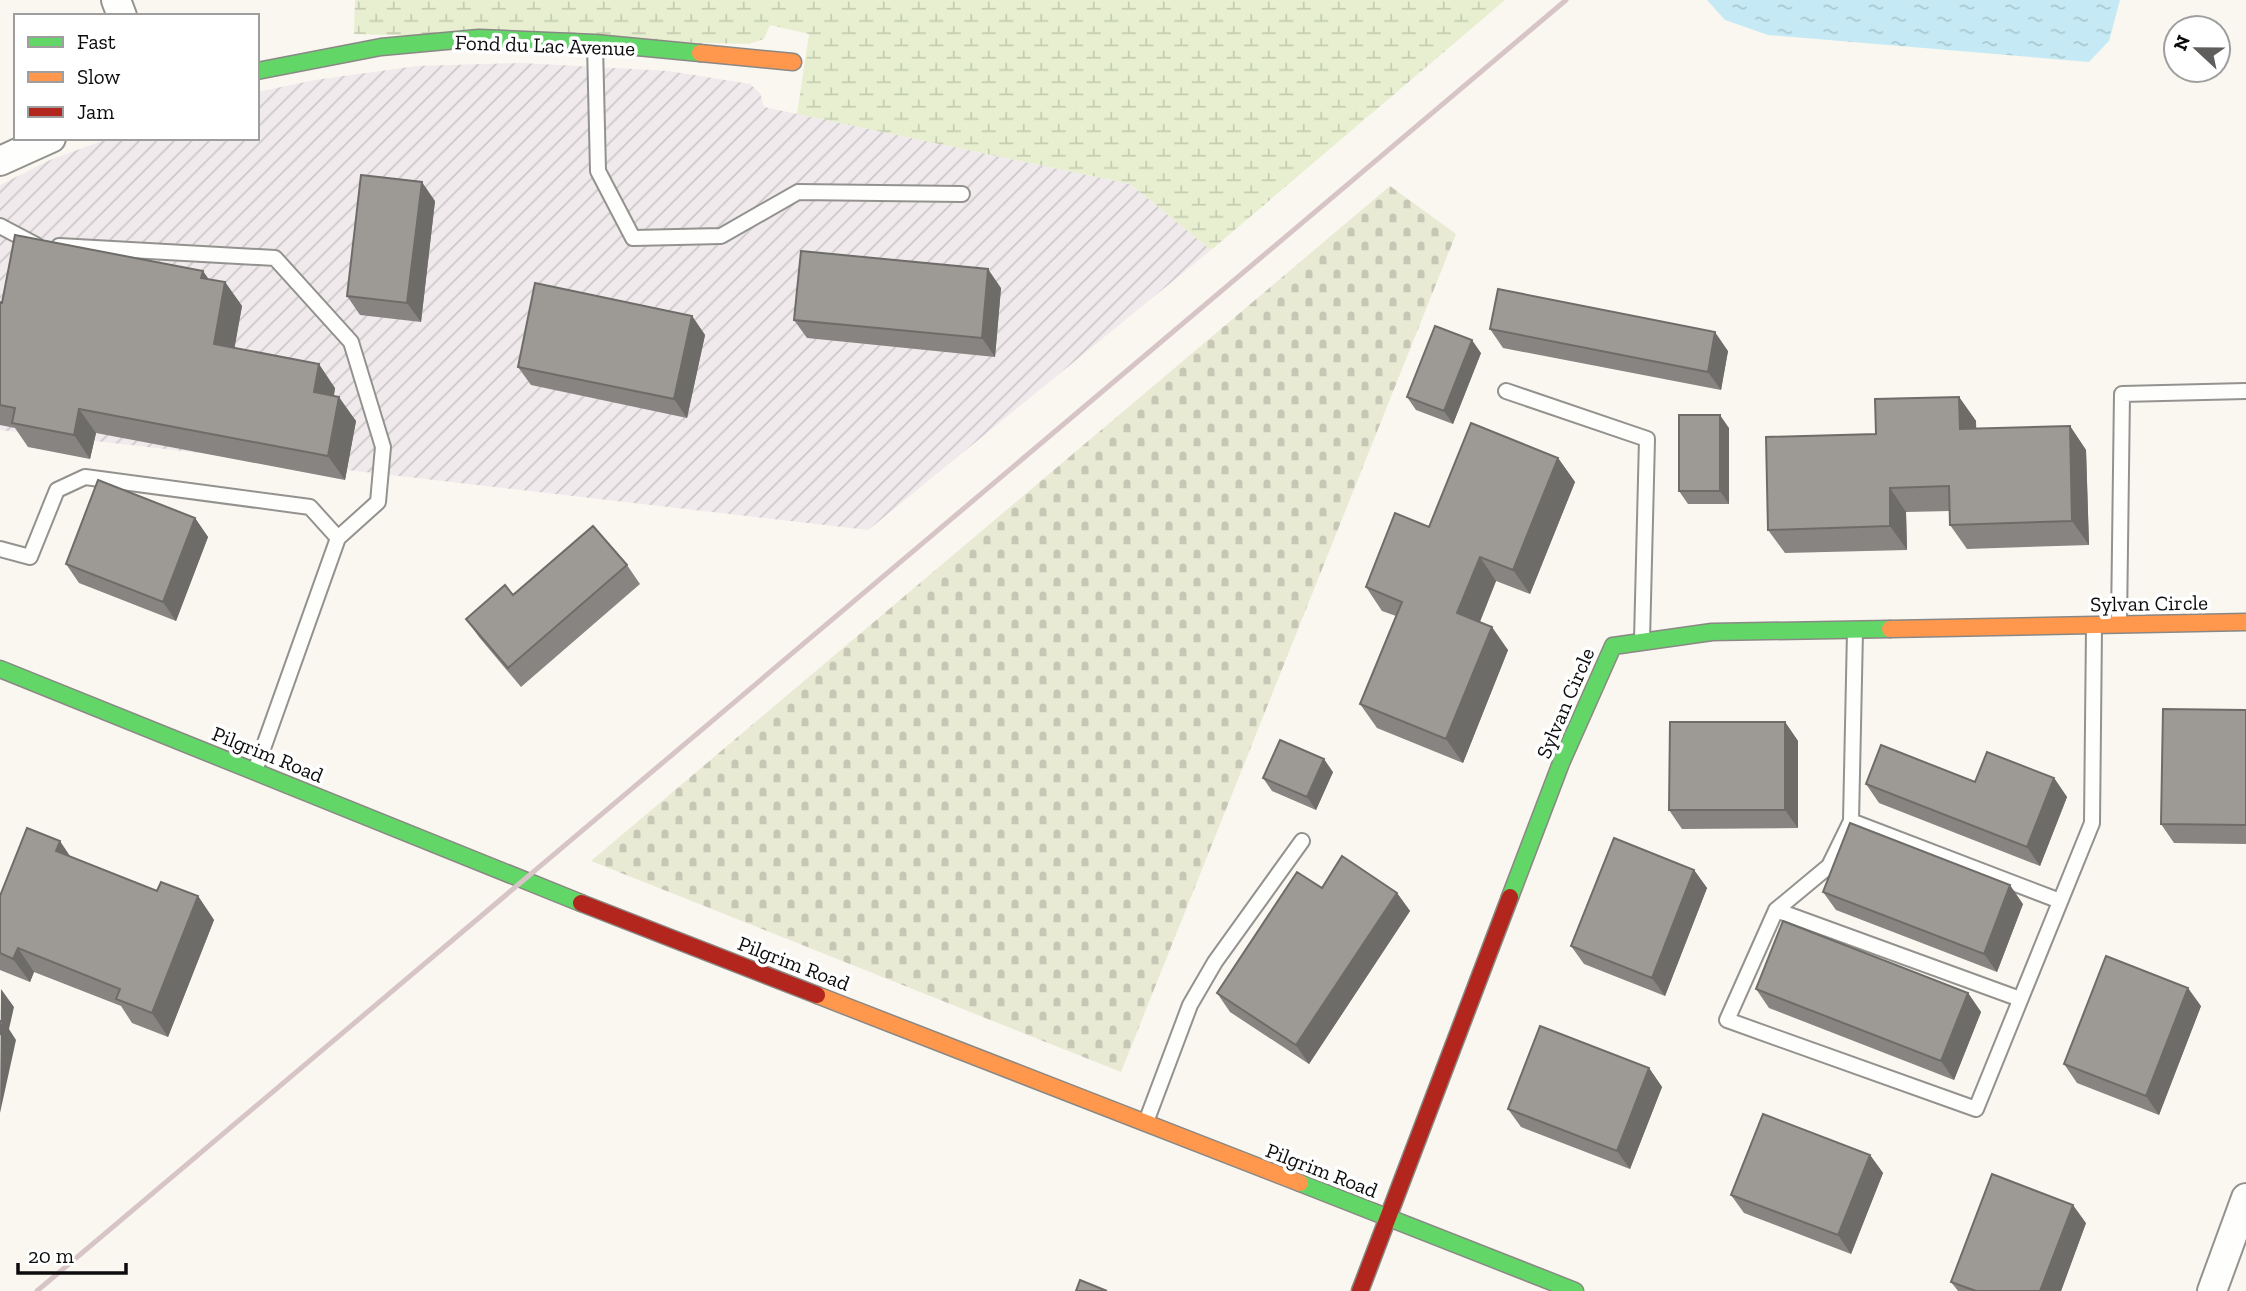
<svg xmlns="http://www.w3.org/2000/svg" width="2246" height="1291" font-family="'Zilla Slab',serif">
<defs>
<pattern id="industrial-furrows" width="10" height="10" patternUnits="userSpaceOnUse" patternTransform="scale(1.75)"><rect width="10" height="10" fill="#f0eaed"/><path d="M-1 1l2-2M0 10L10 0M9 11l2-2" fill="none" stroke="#cdc8ca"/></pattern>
<pattern id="wetland-marsh" width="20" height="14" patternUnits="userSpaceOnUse" patternTransform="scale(1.75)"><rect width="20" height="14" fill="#e7efd0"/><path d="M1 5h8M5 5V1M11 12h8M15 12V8" fill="none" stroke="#c5ccb1"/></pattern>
<pattern id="cemetery-stones" width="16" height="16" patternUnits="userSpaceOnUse" patternTransform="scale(1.75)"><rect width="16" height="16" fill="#e8ead4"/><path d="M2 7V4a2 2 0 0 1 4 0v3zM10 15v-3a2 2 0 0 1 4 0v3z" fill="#c6c8b5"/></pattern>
<pattern id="water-ripples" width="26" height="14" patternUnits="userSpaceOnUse" patternTransform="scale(1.75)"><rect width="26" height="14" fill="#c6eaf5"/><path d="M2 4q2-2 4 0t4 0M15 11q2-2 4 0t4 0" fill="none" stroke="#a9c8d1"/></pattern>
</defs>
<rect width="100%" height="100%" fill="#faf7f0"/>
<path fill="url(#industrial-furrows)" d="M522,63L669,71L750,84L760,93L764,107L1130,184L1211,250L868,530L0,430V185L50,160L110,138H257V92L315,80L417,66Z"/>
<path fill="url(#wetland-marsh)" d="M355,0H1505L1211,250L1130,184L797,114L809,34L770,25L764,39L749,44L354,34Z"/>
<path fill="url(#cemetery-stones)" d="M1390,186L1456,234L1121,1072L591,861Z"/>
<path fill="url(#water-ripples)" d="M1707,0H2120L2109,41L2089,62L1768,35L1725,20Z"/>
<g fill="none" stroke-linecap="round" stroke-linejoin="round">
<defs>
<path id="lane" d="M595,45L598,171L633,238L721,236L798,192L962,194
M0,226L36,245
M59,246L275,258L351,342L383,447L378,502L338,538
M1506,391L1647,439L1642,640
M0,549L30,557L57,490L85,477L310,507L338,538L255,771
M2119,623L2122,394L2246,391
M1855,631L1851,821L1829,866L1776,910L1727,1020L1976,1109L2092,823L2094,628
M1851,821L2060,901
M1776,910L2020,999
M1146,1122L1190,1005L1215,962L1302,841"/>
<path id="street" d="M116,0L122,16
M0,161L51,138
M2212,1291L2246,1198"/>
<path id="fast" d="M257,71L381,47L479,38L595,43L700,53
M0,669L581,903
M1510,897L1561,763L1613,646L1712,632L1890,629
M1300,1183L1575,1291"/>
<path id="slow" d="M700,53L793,62
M1890,629L2246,622
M817,995L1300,1183"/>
<path id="jam" d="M581,903L817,995
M1360,1291L1510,897"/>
</defs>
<use href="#lane" stroke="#93928f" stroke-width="18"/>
<use href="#street" stroke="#93928f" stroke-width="32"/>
<use href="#fast" stroke="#8a8885" stroke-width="19"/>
<use href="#slow" stroke="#8a8885" stroke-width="19"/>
<use href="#jam" stroke="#8a8885" stroke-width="19"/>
<use href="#lane" stroke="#fefefd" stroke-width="14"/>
<use href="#street" stroke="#fefefd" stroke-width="28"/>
<use href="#fast" stroke="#63d668" stroke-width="16"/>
<use href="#slow" stroke="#ff974d" stroke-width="16"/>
<use href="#jam" stroke="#b3261e" stroke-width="16"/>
<path stroke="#d7c4c6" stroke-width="5" d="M37,1291L1566,0"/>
</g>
<path fill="#878481" d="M435,201L421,322L360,315L347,296Z
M209,279L225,282L242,306L234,348L335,388L334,396L356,421L345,480L96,433L90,459L28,447L15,428L0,425V302Z
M1001,288L995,357L807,338L794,320Z
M692,316L705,335L687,418L531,385L518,367Z
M1490,329L1728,351L1721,390L1503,348Z
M1481,353L1453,424L1416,410L1407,397Z
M1959,397L1976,421V429L2070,426L2086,450L2089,545L1967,549L1950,525V511L1906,512L1907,550L1785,553L1768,530L1876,434Z
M1729,428V504H1688L1679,491Z
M1558,458L1575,482L1530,594L1496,581L1480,622L1508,650L1463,763L1377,728L1360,704L1396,616L1382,611L1366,587L1429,527Z
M195,518L208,537L176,621L79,583L66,564Z
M627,565L640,584L521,687L479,637L466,619L513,595Z
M2246,710V844L2174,843L2161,824Z
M1785,722L1798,741V828L1682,829L1669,810Z
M1333,772L1316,810L1272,791L1263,778Z
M2054,778L2067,797L2040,866L1879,803L1866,784L1975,782Z
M71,857L157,891L198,896L214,920L168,1037L132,1023L121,1006L34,972L30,982L0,970V953Z
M1694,870L1707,888L1665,996L1584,964L1571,946Z
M1823,892L2023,904L1997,972L1836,910Z
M1397,893L1410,911L1309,1064L1230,1012L1217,993Z
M1756,989L1968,993L1981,1012L1954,1080L1769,1008Z
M2201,1006L2159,1115L2077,1083L2064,1064Z
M1649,1068L1662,1087L1630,1169L1521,1127L1508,1109Z
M1870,1155L1883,1173L1851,1254L1744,1213L1731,1195Z
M2086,1223L2061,1291H1958L1951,1282Z"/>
<path fill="#6e6c69" d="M422,182L435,201L421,322L407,303Z
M988,269L1001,288L995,357L982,338Z
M203,271L220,295L201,278Z
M225,282L242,306L231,368L214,344Z
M692,316L705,335L687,418L674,399Z
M1715,332L1728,351L1721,390L1708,372Z
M1472,340L1481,353L1453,424L1444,411Z
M319,364L335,388L330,416L314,392Z
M339,397L356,421L345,480L328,456Z
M1959,397L1976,421L1977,453L1960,429Z
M79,409L96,433L90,459L74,435Z
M1720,415L1729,428V504L1720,491Z
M2070,426L2086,450L2089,545L2072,521Z
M1558,458L1575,482L1530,594L1513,570Z
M1890,488L1906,512L1907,550L1890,526Z
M195,518L208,537L176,621L163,602Z
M1480,557L1496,581L1474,636L1457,613Z
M1492,627L1508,650L1463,763L1446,739Z
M1785,722L1798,741V828L1785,810Z
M1324,759L1333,772L1316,810L1307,797Z
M2054,778L2067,797L2040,866L2027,847Z
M60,841L76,865L56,851Z
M1694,870L1707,888L1665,996L1652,978Z
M2010,885L2023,904L1997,972L1984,954Z
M1397,893L1410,911L1309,1064L1296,1045Z
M198,896L214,920L168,1037L152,1013Z
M18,948L34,972L30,982L13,959Z
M2188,988L2201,1006L2159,1115L2146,1096Z
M1,989L14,1007L9,1029L16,1040L0,1113Z
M1968,993L1981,1012L1954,1080L1941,1061Z
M1649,1068L1662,1087L1630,1169L1617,1151Z
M1870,1155L1883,1173L1851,1254L1838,1235Z
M2073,1205L2086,1223L2061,1291H2040Z"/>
<path fill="#9d9a96" stroke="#6e6c69" stroke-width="2" d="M361,175L422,182L407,303L347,296Z
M15,235L203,271L201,278L225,282L214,344L319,364L314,392L339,397L328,456L79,409L74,435L12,423L15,408L0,405V302L2,303Z
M801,251L988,269L982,338L794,320Z
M535,283L692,316L674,399L518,367Z
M1498,289L1715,332L1708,372L1490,329Z
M1435,326L1472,340L1444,411L1407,397Z
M1959,397L1960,429L2070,426L2072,521L1950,525L1949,486L1890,488V526L1768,530L1766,437L1876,434L1875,399Z
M1679,415H1720V491H1679Z
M1471,423L1558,458L1513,570L1480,557L1457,613L1492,627L1446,739L1360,704L1402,602L1366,587L1395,513L1429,527Z
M98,480L195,518L163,602L66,564Z
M593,526L627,565L508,668L466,619L505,585L513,595Z
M2163,709L2246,710V825L2161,824Z
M1670,722H1785V810H1669Z
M1280,740L1324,759L1307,797L1263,778Z
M1881,745L1975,782L1987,752L2054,778L2027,847L1866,784Z
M1850,823L2010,885L1984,954L1823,892Z
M27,828L60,841L56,851L157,891L161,882L198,896L152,1013L116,999L120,989L18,948L13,959L0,953V896Z
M1614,838L1694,870L1652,978L1571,946Z
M1342,856L1397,893L1296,1045L1217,993L1297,872L1322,888Z
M1783,921L1968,993L1941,1061L1756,989Z
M2106,956L2188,988L2146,1096L2064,1064Z
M0,1021H3L0,1035Z
M1540,1026L1649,1068L1617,1151L1508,1109Z
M1763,1114L1870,1155L1838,1235L1731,1195Z
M1992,1174L2073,1205L2040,1291H1976L1951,1282Z
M1080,1280L1107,1291H1076Z"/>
<g text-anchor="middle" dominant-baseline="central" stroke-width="7" stroke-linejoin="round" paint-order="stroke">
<g font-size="21" fill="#0c0c0c" stroke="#fff">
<text transform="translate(545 45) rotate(2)">Fond du Lac Avenue</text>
<text transform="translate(2149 603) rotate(-1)">Sylvan Circle</text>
<text transform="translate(1565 703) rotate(-67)">Sylvan Circle</text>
<text transform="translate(268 754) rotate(22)">Pilgrim Road</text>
<text transform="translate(794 963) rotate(21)">Pilgrim Road</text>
<text transform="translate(1322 1170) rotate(21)">Pilgrim Road</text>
</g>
</g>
<rect x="14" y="14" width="245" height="126" fill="#ffffff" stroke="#9e9e9e" stroke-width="2"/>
<rect x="28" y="37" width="35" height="10" fill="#63d668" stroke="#9e9e9e" stroke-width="2"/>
<text x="77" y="49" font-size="21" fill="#0c0c0c">Fast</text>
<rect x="28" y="72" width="35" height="10" fill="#ff974d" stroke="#9e9e9e" stroke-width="2"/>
<text x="77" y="84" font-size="21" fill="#0c0c0c">Slow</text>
<rect x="28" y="107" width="35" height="10" fill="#b3261e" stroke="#9e9e9e" stroke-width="2"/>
<text x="77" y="119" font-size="21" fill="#0c0c0c">Jam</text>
<g transform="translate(2197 49) rotate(292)"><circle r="33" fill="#ffffff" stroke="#9e9e9e" stroke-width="2"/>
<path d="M0-5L12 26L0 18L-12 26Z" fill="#5f5e5c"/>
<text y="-10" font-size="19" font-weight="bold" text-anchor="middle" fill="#0c0c0c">N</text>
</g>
<path d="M18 1263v10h108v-10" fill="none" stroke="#0c0c0c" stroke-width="3.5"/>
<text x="28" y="1263" font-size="21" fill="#0c0c0c" stroke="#ffffff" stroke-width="5" paint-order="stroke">20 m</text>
</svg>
